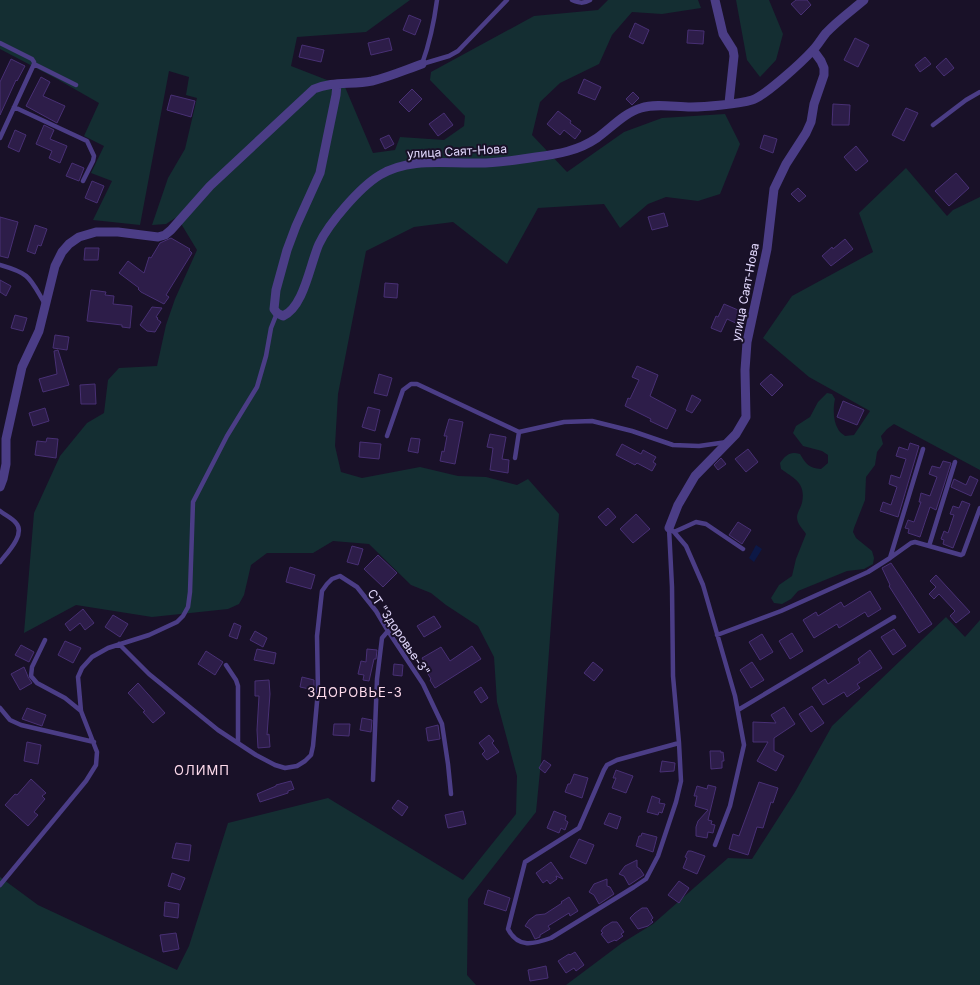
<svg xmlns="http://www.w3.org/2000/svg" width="980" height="985" font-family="Inter,sans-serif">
<rect width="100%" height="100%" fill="#191128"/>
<path fill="#142e32" d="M0,0H410L366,32L297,37L291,66L345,87L373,153L395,150L400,137L444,140L464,126L465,116L430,80L431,72L534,16L598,10L608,0H698L701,8L662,14L632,12L612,35L599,64L560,83L540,102L532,135L567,172L624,132L662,118L725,114L740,144L720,194L698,201L666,197L648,204L620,228L604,204L538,208L507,264L453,222L414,227L366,251L338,394L335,446L341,472L362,478L420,467L458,476L486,477L517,485L528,479L559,514L541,761L536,812L468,899L467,975L476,985H0V877L38,905L177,970L189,946L228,823L328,798L463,880L516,814L517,776L497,702L494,657L478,626L446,605L431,593L411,585L369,544L333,541L313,553H267L251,565L244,595L239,604L228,609L152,617L76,605L24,633L34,513L60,456L87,423L104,413L108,380L119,368L157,366L166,325L175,299L197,250L177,217L166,224L152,225L168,178L185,149L197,98L186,95L189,77L169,71L140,225L93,220L112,181L91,173L104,146L84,136L99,103L57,79L0,49Z
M736,0H769L783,34L776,60L760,77L747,60Z
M906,168L947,216L953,210L980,197V470L894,424L887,429L881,436L883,444L877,452L875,465L866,477L865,500L854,528L853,532L856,538L872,551L874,558L873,564L864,569L847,571L798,591L791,599L782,604L774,603L771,598L779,585L792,576L796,559L806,534C803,529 797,524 797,517C797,513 801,507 802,503C806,483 795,479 781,469L780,463C786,455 790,451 800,454C806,464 809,468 821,469L828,463V455L822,451L803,446L793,433L796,426L810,417L818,402L827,393L832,394L835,399C833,408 833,421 838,429C839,432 843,434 845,436L854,435L870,411L809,377L763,338L792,296L873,252L859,213Z
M946,617L965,637L980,620V985H566L622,943L653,924L728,858L752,859L795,792L832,726Z"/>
<path fill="#0c1846" d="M756,545L762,549L754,562L749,558Z"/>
<path fill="#2d1d49" stroke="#483074" d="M796,0H807L811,5L801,15L791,4Z
M409,15L421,20L415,35L403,30Z
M635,23L649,30L643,44L629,37Z
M688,30L704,31L703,44L687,43Z
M389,38L392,50L371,55L368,43Z
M855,38L869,45L858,67L844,60Z
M302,45L324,50L321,62L299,57Z
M925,57L931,64L920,72L915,65Z
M946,58L954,68L944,76L936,67Z
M11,59L25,66L17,81L16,80L0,115V82Z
M41,77L50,82L43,96L65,106L57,123L26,106Z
M584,79L601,87L595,100L578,93Z
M412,89L422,99L409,112L399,102Z
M633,92L639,98L632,105L626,99Z
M171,95L195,101L191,117L167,110Z
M833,104L850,105L849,125H832Z
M906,108L918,113L904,141L892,135Z
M558,111L571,121L570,123L581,131L575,139L564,130L560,135L547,124Z
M444,113L453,125L438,136L429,124Z
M44,125L54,130L50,139L67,146L60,163L49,158L52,151L36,144Z
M15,130L26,135L19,152L8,147Z
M389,135L394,144L385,149L380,139Z
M764,135L777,139L773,153L760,148Z
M856,146L868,161L856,171L844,157Z
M72,163L84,168L79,181L66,176Z
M956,173L969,188L949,206L935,191Z
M92,181L104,186L97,203L85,198Z
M798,188L806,196L799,202L791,194Z
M664,213L668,226L652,230L648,217Z
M0,217L18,222L8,258L0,256Z
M35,225L47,229L41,246L38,245L35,254L27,251Z
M171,238L190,249L189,250L192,253L166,295L169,297L164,304L141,292L138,289L139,288L119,273L128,261L144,273L149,257L151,258L160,243Z
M845,239L853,249L831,266L822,256L832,247L833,249Z
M85,248H99L98,260H84Z
M0,280L11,286L6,296L0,292Z
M385,283L398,284L397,298L384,297Z
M91,290L106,292L105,295L114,296L113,304L132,306L130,328L122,327V325L87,321Z
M724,304L745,313L740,325L727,319L721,332L711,328L716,316L718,317Z
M152,307L162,308L156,317L158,318L157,319L161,322L155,332L147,331L140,325Z
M15,315L27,318L23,331L11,328Z
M55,335L69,337L67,350L53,348Z
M58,350L69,385L43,392L39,379L57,374L54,351Z
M637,366L658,375L650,396L676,410L667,429L650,421L651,419L625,406L628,398L630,399L639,380L632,377Z
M379,374L392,378L387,396L374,393Z
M771,374L783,385L772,396L760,384Z
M95,384L96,404H81L80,385Z
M692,395L701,400L692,413L686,410Z
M843,401L864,410L857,425L837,417Z
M368,407L380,410L375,431L362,427Z
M45,408L49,421L33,426L29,413Z
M449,419L463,422L455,464L440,461L442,451L444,452L447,436H444Z
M490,434L506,437L502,459L509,460L508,473L490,470L493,448L487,447Z
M47,438L58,439L56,458L35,455L37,441L46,442Z
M411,438L420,439L418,453L408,451Z
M360,442L381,444L379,459L359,457Z
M910,443L919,446L898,517L880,511L883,502L891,505L897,487L889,484L891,475L900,478L906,459L896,456L899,447L908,450Z
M622,444L641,454L643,450L656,457L653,462L656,464L652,471L637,463L635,465L616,455Z
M748,449L758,462L746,472L735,459Z
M721,458L726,464L718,470L714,465Z
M943,461L951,463L936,510L930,507L920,537L908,533L909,529L905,528L908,520L914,522L921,502H919L921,493L930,496L937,477L929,474L932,466L940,468Z
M970,476L978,480L971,496L951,487L954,479L966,485Z
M962,501L970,504L953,548L943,544L944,540L941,539L944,531L948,533L954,515L950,514L953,506L959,508Z
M608,508L616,517L606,526L598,517Z
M636,514L650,529L633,543L620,529Z
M738,522L751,530L742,544L729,535Z
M352,546L363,549L358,565L347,562Z
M378,555L397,573L383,587L364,569Z
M891,563L932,624L919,633L889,586L890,585L882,568Z
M290,567L315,575L311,589L286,582Z
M936,575L970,612L956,623L950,616L955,611L939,594L934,599L929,594L936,587L930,581Z
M870,591L881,609L868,617L865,612L839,628L837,624L814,638L803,620L816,612L818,616L841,602L844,607Z
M83,609L94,623L85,630L80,623L70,631L65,624Z
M113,615L128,624L120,637L105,627Z
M434,616L441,627L424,637L417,626Z
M234,623L241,626L237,639L229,636Z
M894,629L906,646L893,655L881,637Z
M255,631L267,638L263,647L250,640Z
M792,633L803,651L790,659L779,641Z
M762,634L773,652L760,660L749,642Z
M65,641L81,648L73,663L58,655Z
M21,645L34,652L29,662L15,655Z
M472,646L481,659L435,688L430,680L431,679L428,674L430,672L422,658L441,647L450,661Z
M257,649L276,653L274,664L254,660Z
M367,649L377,650L376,659H374L369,681L363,680L364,675L358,674L361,661L366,662Z
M870,650L882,668L857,684L860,688L847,697L844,692L823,705L812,688L825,679L828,684L860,663L858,659Z
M206,651L223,662L215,675L198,664Z
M593,662L603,670L594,681L584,673Z
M752,662L764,680L751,688L740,670Z
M394,664L403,665L402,676L393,675Z
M24,667L27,674L28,677L32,683L20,690L11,674Z
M302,677L314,680V690L300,687Z
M269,680L270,694L267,735L269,734L270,747L258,748L257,730L259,696H255V681Z
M138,683L165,713L153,723L143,712L145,711L128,693Z
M481,687L488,698L481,703L474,692Z
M812,706L824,723L811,732L799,714Z
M784,707L795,724L774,738V751L784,756L776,771L757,761L768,742H753V722L776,723L771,715Z
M27,708L46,715L42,726L22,719Z
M362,718L372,720L371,732L360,730Z
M334,724H350L349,736L333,735Z
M438,725L440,739L428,741L426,728Z
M489,735L494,741L492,743L499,752L487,760L482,754L485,751L479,743Z
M27,742L41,745L38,764L24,761Z
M710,751H721V753L723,752L724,761H722V768L711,769Z
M544,760L551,765L545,773L539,768Z
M662,761L675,763L674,771L660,772Z
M616,770L633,776L626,793L612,788L616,778H613Z
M574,774L588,778L582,798L565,792L568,784H570Z
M31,779L46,793L42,796L45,799L34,812L38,815L28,826L5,805L15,794L17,795Z
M291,781L294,789L288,791V793L260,802L257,794L276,786V785Z
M759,782L778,788L773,803L771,802L763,828L757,827L748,855L729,849L733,834L739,836Z
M708,785L716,787L708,820L712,821L711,824L715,825L713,833L708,832L707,838L696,836V827L698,821L708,810L695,806L697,796H694L697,786L707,789Z
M652,796L660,799L659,803L665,804L662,813L659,812L658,815L647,812Z
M398,800L408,807L402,816L392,808Z
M463,811L466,824L448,828L445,815Z
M554,811L566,816L565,820L568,822L565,830L561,828L559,833L547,828Z
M609,813L621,817L617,829L604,824Z
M642,833L657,837L653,852L636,846L639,836H641Z
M579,839L594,845L586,864L570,857Z
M176,843L191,845L189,861L172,858Z
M688,851H691L705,856L697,874L683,868L687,858L685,857Z
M637,860V867L640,869L644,875L629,885L624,876L619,874L625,866Z
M551,862L563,879L556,876L557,879L550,884L547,880L543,883L536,873Z
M172,873L185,878L180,890L168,886Z
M607,879V886L610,887L614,894L599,904L594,895L589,892L594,884Z
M679,881L689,888L679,903L668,895Z
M488,890L510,898L506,911L484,904Z
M569,897L578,911L570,916L569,913L548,926L550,929L540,935V937L535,939L530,929L525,926L529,920L536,915L545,914L562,903L561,902Z
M165,902L179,904L178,918L164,916Z
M642,908H647L653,918L651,920L653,922L648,926L638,929L630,918L635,913Z
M612,922H617L624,932L621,934L623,936L616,941L615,940L608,943L601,934L603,933L601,931L604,927Z
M176,933L179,949L163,952L160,935Z
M575,952L584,965L576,971L574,968L566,973L558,961L569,954L570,955Z
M546,966L548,978L530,981L528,970Z"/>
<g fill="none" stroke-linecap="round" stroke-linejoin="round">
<path stroke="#4b3d86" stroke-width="4.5" d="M572,0C579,3 583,4 590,0
M0,43L32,59L34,62V64L76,85
M422,64L449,56L458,51L507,0
M422,64C430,42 434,23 437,0
M14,107L87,141L94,156L93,161L83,181
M933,125L966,100L980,92
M0,138L34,64
M0,265C31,274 29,277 45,304
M387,436L403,390L411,384H417L519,432
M515,458L519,432L564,422L592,421L632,431L673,445L699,446L727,442
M0,511C5,515 12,518 16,523C26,534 7,553 0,562
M669,528L672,587L673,676L679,743L681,781L676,802L658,856L646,879L634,887L551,938C534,944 518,949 508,929L525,862L579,828L604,770L607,765L617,760L679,743
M669,528L674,532L686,546L703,585L735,696L744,745L730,806L715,845
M674,532L696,522L706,524L743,549
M929,546L955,462
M890,558L911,543L915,542L961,555L963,554L980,508
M717,635L781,611L868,572L890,558L923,449
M45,640L32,667L31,676L37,683L65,698L81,711
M119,644L149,674L218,730L256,755L275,765L285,768L297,766L305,761L311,755L313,746L318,691L317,636L322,591L327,584L332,579L340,576L357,587L376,611L388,631L423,684L442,724L448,764L451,794
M226,665L236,680L238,686V742
M0,708L10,720L21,725L94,742
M738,710L894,617
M373,780L377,679L382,638L388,631
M0,885L86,781L96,765L97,752L81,711L78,677L82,668L92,657L108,648L149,635L177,622L183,616L188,607L190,592L193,502L227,436L257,387L266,356L271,328L277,313"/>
<path stroke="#4b3d86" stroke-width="9" d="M715,0L723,34L733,50L734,56L729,103
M337,84L336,95L320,173L296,226L287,250L276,290L274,309L277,313L283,316C304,307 310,264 319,244C329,223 360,187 380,175C410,157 446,164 479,163C498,163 517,160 536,157C558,154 578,151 597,138C611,128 624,113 641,108C656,103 675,107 691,107C705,107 739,104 752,100C765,96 802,62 813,50C818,45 821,39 826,33C837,21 851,11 864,0
M0,487L3,479L6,464V439L22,367L39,331L55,266L62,252L69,244L79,237L96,232H118L158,237L165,235L171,230L210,186L314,89C332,81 352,85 372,81C389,77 405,70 422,64
M669,528L678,505L695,476L736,434L746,417L745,370L747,342L767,249L774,189L786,164L806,133L811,122L814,104L824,75V68L821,61L813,50"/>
</g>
<g text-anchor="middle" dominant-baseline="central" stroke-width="4" stroke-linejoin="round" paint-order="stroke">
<g font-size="12" fill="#e3d9fe" stroke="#191128">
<text transform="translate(457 151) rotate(-3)">улица Саят-Нова</text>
<text transform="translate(745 292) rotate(-79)">улица Саят-Нова</text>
<text transform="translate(399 632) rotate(56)">СТ "Здоровье-3"</text>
</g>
<g font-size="13" letter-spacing="1" fill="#fedbec" stroke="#191128">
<text x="355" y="692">ЗДОРОВЬЕ-3</text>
<text x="202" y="770">ОЛИМП</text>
</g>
</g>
</svg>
